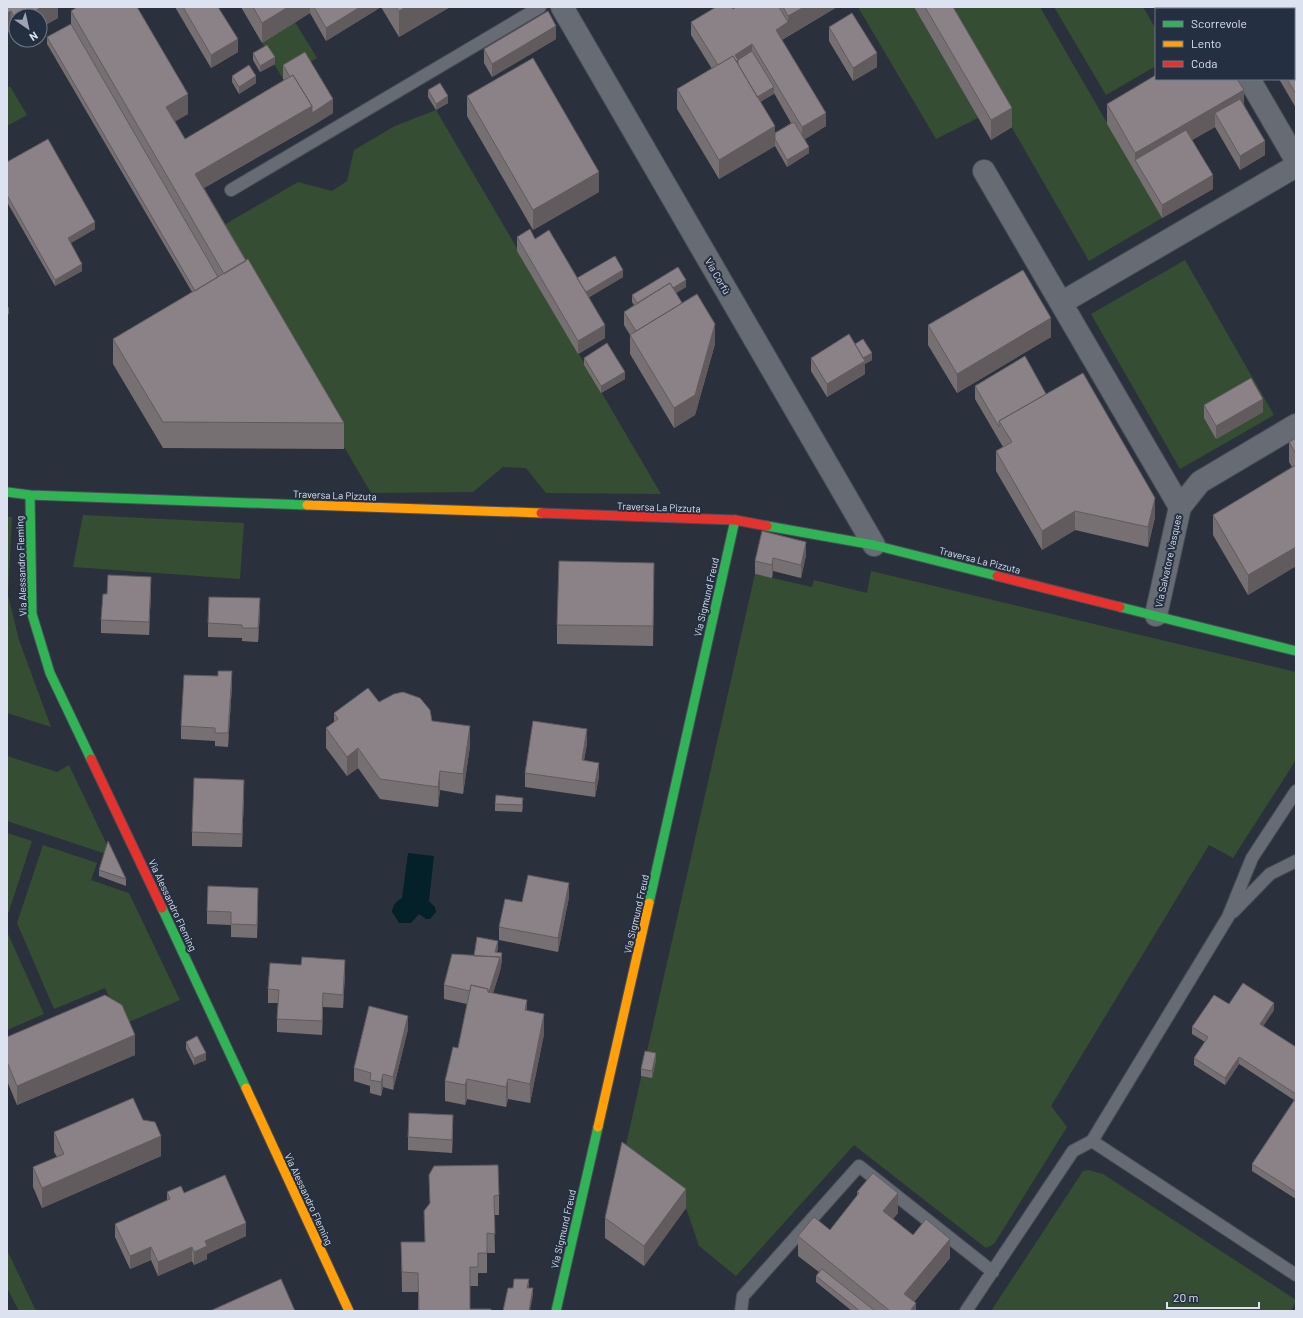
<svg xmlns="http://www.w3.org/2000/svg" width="1303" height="1318" font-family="Barlow,sans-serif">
<rect width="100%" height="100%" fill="#2b313c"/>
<path fill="#354d32" d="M858,7H914L978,118L936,139Z
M942,7H1040L1162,218L1089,261Z
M1054,7H1143L1156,29V66L1106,95Z
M295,22L317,58L283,79L262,43Z
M10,86L27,115L7,126V88Z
M436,110L661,494L546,493L526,468L503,467L473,492L371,493L217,229L298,182L332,191L347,181L354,150L395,126Z
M1185,260L1274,415L1180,469L1091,314Z
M83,515L244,523L240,579L73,567Z
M7,517H12L8,595L19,640L51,727L7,713Z
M871,571L1296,672V760L1233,858L1209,845L1051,1106L1067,1127L994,1244L986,1248L854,1145L736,1276L699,1246L686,1208L622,1162L755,574L812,587L814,580L867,593Z
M7,756L57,772L69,765L108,847L106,854L7,821Z
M7,833L32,841L7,917Z
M43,845L97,863L91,880L129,893L180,1000L122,1025L105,988L54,1009L17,923Z
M7,934H8L44,1014L7,1030Z
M1088,1170L1103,1174L1296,1300L1291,1311H991L1083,1171Z
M7,1250L36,1311H19L7,1288Z"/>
<path fill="#042129" d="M408,853L434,856L429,901L435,907L436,912L430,919H426L419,914L411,923H399L392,912C393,905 395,902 402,898Z"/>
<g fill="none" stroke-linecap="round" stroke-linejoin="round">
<defs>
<path id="lane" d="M231,190L540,7
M1233,912L1270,874L1296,861
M1092,1141L1296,1275
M741,1311L743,1296L859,1166L993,1272
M966,1311L1073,1151L1092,1141L1228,917L1252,858L1296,791"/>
<path id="street" d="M562,7L874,545
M1207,7L1208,9
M1249,79L1296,160
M984,171L1180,507
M1061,303L1296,166
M1156,615L1180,507L1200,482L1296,425"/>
<path id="fast" d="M7,492L30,495L307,505
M30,495L32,614L50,673L91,759
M767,526L874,545L997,576
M1120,607L1296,651
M649,903L735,520
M162,908L246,1088
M556,1311L598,1127"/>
<path id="slow" d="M307,505L541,513
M246,1088L349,1311
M598,1127L649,903"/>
<path id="jam" d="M541,513L735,520L767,526
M997,576L1120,607
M91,759L162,908"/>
</defs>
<use href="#lane" stroke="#494e58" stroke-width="14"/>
<use href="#street" stroke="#494e58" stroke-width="24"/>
<use href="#fast" stroke="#494e58" stroke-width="11"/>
<use href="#slow" stroke="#494e58" stroke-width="11"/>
<use href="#jam" stroke="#494e58" stroke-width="11"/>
<use href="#lane" stroke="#676c74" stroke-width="12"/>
<use href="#street" stroke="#676c74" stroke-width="22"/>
<use href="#fast" stroke="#30b455" stroke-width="9"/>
<use href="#slow" stroke="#ff9f0a" stroke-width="9"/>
<use href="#jam" stroke="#e5322d" stroke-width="9"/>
</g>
<path fill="#777073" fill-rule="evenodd" d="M7,7H58V18L40,28V16H16V40H19L16,41L11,31Z
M175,7H218L238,52L211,68Z
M241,7H450L399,37L381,7L326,41L310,13L262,43Z
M736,7H837L782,40L826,126L805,139L809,153L787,167L775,146L719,179L677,109V89L712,69L691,35V22L733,9ZM774,93L791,123L775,133L760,102Z
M914,7H953L1012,127L991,140Z
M71,11L188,114L175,121L185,139L284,80L283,79V65L333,113L312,126L204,188L246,260L344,423V449L163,448L113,364V339L192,292L47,44V37L71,24Z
M829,27L877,67L853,81L829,41Z
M1296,29V108L1279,79H1294Z
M556,39L492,77L484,63V49Z
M253,53L275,64L260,72L253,60Z
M232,76L256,83L239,94L232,82Z
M428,90L448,103L436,110L428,97Z
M467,96L599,192L533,230L467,116Z
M1107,104H1244L1265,155L1240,170L1215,127L1192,140L1213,189L1162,218L1107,124Z
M7,162L95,229L70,243L82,271L55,286L7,202Z
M517,237L535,239L577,278L623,277L589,297L605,338L578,354L517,251Z
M686,287L676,293L682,303L715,344L695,415L674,428L630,354V335L624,325V312L634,305L632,302V295Z
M928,325L1051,337L957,393L928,345Z
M855,344L872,360L865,364V374L827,397L811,371V358Z
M584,358L625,379L601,393L584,365Z
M975,386L1046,394L1155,517L1148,547L1075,530L1042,550L996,471V451L1003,447L975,399Z
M1204,405L1263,412L1216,439L1204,418Z
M1296,438V566L1248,595L1213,535V515L1292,467L1289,462V442Z
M806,542V555L801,578L773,571L772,578L755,574V561Z
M654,582L653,646L557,644V625Z
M151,590L149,635L101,633V620L107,594Z
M260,612L258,642L242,641V638L208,637V623Z
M232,685L228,747L215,746V741L181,739V726Z
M379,702L432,721L470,746L463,794L440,790L438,807L380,799L358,768L347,776L326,748V728L334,722V713Z
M587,743L584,760L599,776L595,797L525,787V773Z
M244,793L242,847L192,846V832Z
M495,804L523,805L522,812L495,811Z
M99,870L126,879V886L99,876Z
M569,897L558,952L499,940V927L522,902Z
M258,901L257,938L231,937V925L207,924V911Z
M498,947L497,952L502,960L500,971L493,993L527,1011L544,1034L530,1103L508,1099L506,1107L467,1099L465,1105L445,1101V1081L458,1048L467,1004L444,999V985L474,956Z
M345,973L343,1008L323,1007L322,1035L277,1032V1019L278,1003H268V989Z
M1229,1004L1274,1010L1263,1026L1296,1047V1199L1252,1171V1164L1294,1100L1239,1064L1225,1085L1194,1065V1058L1205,1042L1192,1034V1027Z
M408,1029L393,1090L383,1087L381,1096L370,1093V1086L354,1081V1068Z
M7,1037L135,1055L17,1105L7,1081Z
M186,1042L206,1060L194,1065L186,1049Z
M656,1060L652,1078L641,1076V1069Z
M143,1120L161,1156L42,1208L33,1187V1167L57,1157L54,1152V1132Z
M453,1129L452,1153L408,1150V1137Z
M429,1175L499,1195V1215H494L495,1253H487V1273H478V1286H470L418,1311V1292H402L401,1242H425L430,1204Z
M167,1192L184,1193L246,1236L207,1254V1259L194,1265L192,1261L158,1276L151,1260L130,1269L115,1237V1224L167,1200Z
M857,1192L898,1213L893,1219L913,1235L950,1258L914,1302L916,1311H852L816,1282V1276L819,1272L798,1256V1236L830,1230L857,1196Z
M686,1208L644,1266L605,1238V1218Z"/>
<path fill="#615b5e" d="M42,7H58V18L40,28V16H26Z
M288,7H310V13L262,43V23Z
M360,7H381L326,41V28Z
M406,7H450L399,37V11Z
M804,7H837L776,43V30L788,22V16Z
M11,11V31L7,33V13Z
M556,26V39L492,77V64Z
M238,39V52L211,68V55Z
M752,44V58L720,83L735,55Z
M877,53V67L853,81V68Z
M275,57V64L260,72V66Z
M256,76V83L239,94V87Z
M774,87V94L752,107V100Z
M1244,90V110L1215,113V127L1141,169L1135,160V153Z
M188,94V114L166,127V107Z
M448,96V103L436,110V104Z
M333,99V113L312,126L195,193V174L312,106Z
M1012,108V127L991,140V120Z
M826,113V126L802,141V127Z
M775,126V146L719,179V160Z
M1265,141V155L1240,170V156Z
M809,147V153L787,167V160Z
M599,172V192L533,230V210Z
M1213,175V189L1162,218V205Z
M95,222V229L68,245V238Z
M82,264V271L55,286V280Z
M623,270V277L583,301V294Z
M686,280V287L640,315V308Z
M9,307V314L7,315V308Z
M1051,318V337L957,393V374Z
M715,324V344L695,415L674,428V408Z
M605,325V338L578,354V341Z
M872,353V360L865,364V374L827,397V384L860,359Z
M625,372V379L601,393V386Z
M1263,399V412L1216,439V426Z
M1155,498V517L1148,547V527Z
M1075,511V530L1042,550V531Z
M806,542V555L801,578V565Z
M1296,547V566L1248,595V575Z
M773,558V571L772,578V565Z
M151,577V590L149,635V622Z
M260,598V612L258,642V628Z
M232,671V685L228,747V733Z
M470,726V746L463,794V774Z
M587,729V743L582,773V760Z
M358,748V768L347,776V757Z
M599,763V776L595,797V783Z
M440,771V790L438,807V787Z
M244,780V793L242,847V834Z
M523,798V805L522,812V805Z
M569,883V897L558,952V938Z
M258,888V901L257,938V925Z
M498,941V947L495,959V952Z
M502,953V960L500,971L488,1008V995L500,957Z
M345,960V973L343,1008V995Z
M323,993V1007L322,1035V1021Z
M527,1000V1019L525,1010Z
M1274,1003V1010L1260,1031V1024Z
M544,1014V1034L530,1103V1084Z
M408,1016V1029L393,1090V1077Z
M135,1035V1055L17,1105V1086Z
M206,1053V1060L194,1065V1058Z
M656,1053V1060L652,1078V1071Z
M1239,1057V1064L1225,1085V1078Z
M383,1074V1087L381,1096V1082Z
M467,1079V1099L465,1105V1085Z
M508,1079V1099L506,1107V1087Z
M453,1115V1129L452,1153V1140Z
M161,1136V1156L42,1208V1188Z
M686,1189V1208L644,1266V1246Z
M898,1193V1213L883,1231V1211Z
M246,1223V1236L207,1254V1259L194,1265V1252L205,1241Z
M950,1239V1258L906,1311L904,1294Z
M151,1247V1260L130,1269V1256Z
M192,1247V1261L158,1276V1262Z
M529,1279V1286L527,1295V1288Z
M533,1288V1295L530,1311H529Z
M916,1303V1311H910Z"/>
<path fill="#8a8286" stroke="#615b5e" d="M7,7H42L26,16H16V21L11,11L7,13Z
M77,7H137L188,94L166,107L185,139L293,75L312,106L195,174L246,261L224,274L71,11Z
M183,7H218L238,39L211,55Z
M253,7H288L262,23Z
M314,7H360L326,28Z
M396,7H406L399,11Z
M716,7H732L733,9L736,7H779L788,22L776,30L826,113L802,127L752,44L735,55L738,60L736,61L733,56L718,65L691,22Z
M783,7H804L788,16Z
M925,7H953L1012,108L991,120Z
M548,11L556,26L492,64L484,49Z
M852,13L877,53L853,68L829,27Z
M71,24L218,277L195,291L47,37Z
M1296,29V94L1287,79H1294V30Z
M267,45L275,57L260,66L253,53Z
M752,51L774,87L757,97L738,64V60Z
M305,52L333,99L312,113V106L293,75L290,77L283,65Z
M733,56L775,126L719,160L677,89Z
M533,58L599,172L533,210L467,96Z
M249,65L256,76L239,87L232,76Z
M1156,75V79H1237L1244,90L1135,153L1107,104Z
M440,83L448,96L436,104L428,90Z
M1240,99L1265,141L1240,156L1215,113Z
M794,122L809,147L787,160L775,139V133Z
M1186,130L1213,175L1162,205L1135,160Z
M48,139L95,222L68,238L82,264L55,280L7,195V162Z
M530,229L535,239L549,230L605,325L578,341L517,237Z
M615,256L623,270L586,292L577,278Z
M248,259L344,423L163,422L113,339Z
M678,267L686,280L673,288L670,283L637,303L632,295Z
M1023,270L1051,318L957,374L928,325Z
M670,283L682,303L636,331L624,312Z
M697,294L715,324L695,395L674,408L630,335Z
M849,334L865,361L827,384L811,358Z
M863,339L872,353L863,358L855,344Z
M607,343L625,372L601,386L584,358Z
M1025,356L1046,394L999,421V427L975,386Z
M1083,373L1155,498L1148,527L1075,511L1042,531L996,451L1012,442L999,421Z
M1251,378L1263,399L1216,426L1204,405Z
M1296,438V454L1289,442Z
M1296,465V547L1248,575L1213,515Z
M762,531L806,542L801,565L773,558L772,565L755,561Z
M559,561L654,563L653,626L557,625Z
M108,575L151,577L149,622L101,620L103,594H107Z
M209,597L260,598L258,628H242V625L208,623Z
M218,671H232L228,733H215V728L181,726L184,675L218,676Z
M368,688L379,702L394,694L403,692L420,698L430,710L432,721L470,726L463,774L440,771L438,787L380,779L358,748L347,757L326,728L338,719L334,713Z
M533,721L587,729L582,760L599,763L595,783L525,773Z
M194,778L244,780L242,834L192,832Z
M496,795L523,798L522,805L495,804Z
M108,841L126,879L99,870Z
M528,875L569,883L558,938L499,927L505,899L522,902Z
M208,886L258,888L257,925L231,924V912L207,911Z
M477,937L498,941L495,952L502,953L500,964V957L474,956Z
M452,954L500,957L489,992H488V989L471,985L470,991L444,985Z
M302,957L345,960L343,995L323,993L322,1021L277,1019L279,990L268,989L270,963L301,965Z
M1243,983L1274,1003L1260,1024L1296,1047V1094L1239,1057L1225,1078L1194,1058L1208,1037L1192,1027L1214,995L1229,1004Z
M471,985L488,989V992L527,1000L525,1010L544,1014L530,1084L508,1079L506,1087L467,1079L465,1085L445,1081L453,1047L458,1048Z
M105,995L122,1005L135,1035L17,1086L7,1062V1037Z
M369,1006L408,1016L393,1077L383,1074L381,1082L370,1080L371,1073L354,1068Z
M197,1036L206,1053L194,1058L186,1042Z
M645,1051L656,1053L652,1071L641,1069Z
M133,1098L143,1120L155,1122L161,1136L42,1188L33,1167L64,1154L54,1132Z
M1296,1098V1192L1252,1164Z
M409,1113L453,1115L452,1140L408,1137Z
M622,1142L686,1189L644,1246L605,1218Z
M498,1165L499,1195L494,1196L495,1234L487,1233V1253H478V1267H470V1309H491V1311H419L418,1273L402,1272L401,1242H425L424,1211L430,1203L429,1175L434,1166Z
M873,1173L898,1193L883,1211L913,1235L926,1219L950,1239L904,1294L916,1303L910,1311H890L798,1236L814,1217L830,1230L859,1193L857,1192Z
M225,1175L246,1223L205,1241L207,1246L194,1252L192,1247L158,1262L151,1247L130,1256L115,1224L170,1199L167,1192L181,1186L184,1193Z
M822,1269L875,1311H860L816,1276Z
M281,1279L295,1311H210Z
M514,1279H529L527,1288H533L529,1311H503L508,1288H513Z"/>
<g text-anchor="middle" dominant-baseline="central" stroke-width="4" stroke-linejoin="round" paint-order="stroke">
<g font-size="10" fill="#dce2ef" stroke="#252f42">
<text transform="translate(718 276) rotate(60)">Via Corfù</text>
<text transform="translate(335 495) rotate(2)">Traversa La Pizzuta</text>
<text transform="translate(659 507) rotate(2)">Traversa La Pizzuta</text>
<text transform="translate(980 560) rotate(14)">Traversa La Pizzuta</text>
<text transform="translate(1168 561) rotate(-78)">Via Salvatore Vasques</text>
<text transform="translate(21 566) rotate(-92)">Via Alessandro Fleming</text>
<text transform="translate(706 597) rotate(-77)">Via Sigmund Freud</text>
<text transform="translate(173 905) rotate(65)">Via Alessandro Fleming</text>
<text transform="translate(636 914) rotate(-77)">Via Sigmund Freud</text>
<text transform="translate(309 1199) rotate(65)">Via Alessandro Fleming</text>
<text transform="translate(563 1229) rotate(-77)">Via Sigmund Freud</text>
</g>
</g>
<rect width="1303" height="1318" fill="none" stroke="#dce2ef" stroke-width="16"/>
<rect x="1155" y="8" width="140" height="72" fill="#252f42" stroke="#6e7787"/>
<rect x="1163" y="21" width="20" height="6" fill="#30b455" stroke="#6e7787"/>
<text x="1191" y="28" font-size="12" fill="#dce2ef">Scorrevole</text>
<rect x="1163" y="41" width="20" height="6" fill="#ff9f0a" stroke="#6e7787"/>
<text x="1191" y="48" font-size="12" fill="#dce2ef">Lento</text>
<rect x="1163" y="61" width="20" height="6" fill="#e5322d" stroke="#6e7787"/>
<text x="1191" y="68" font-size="12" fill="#dce2ef">Coda</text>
<g transform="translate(28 28) rotate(146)"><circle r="19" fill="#252f42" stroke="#6e7787"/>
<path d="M0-3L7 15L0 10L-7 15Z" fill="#9ea4b0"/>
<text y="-6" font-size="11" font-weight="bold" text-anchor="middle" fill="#dce2ef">N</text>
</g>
<path d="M1167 1302v6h92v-6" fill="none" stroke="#dce2ef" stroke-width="2"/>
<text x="1173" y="1302" font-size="12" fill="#dce2ef" stroke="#252f42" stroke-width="3" paint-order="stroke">20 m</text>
</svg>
